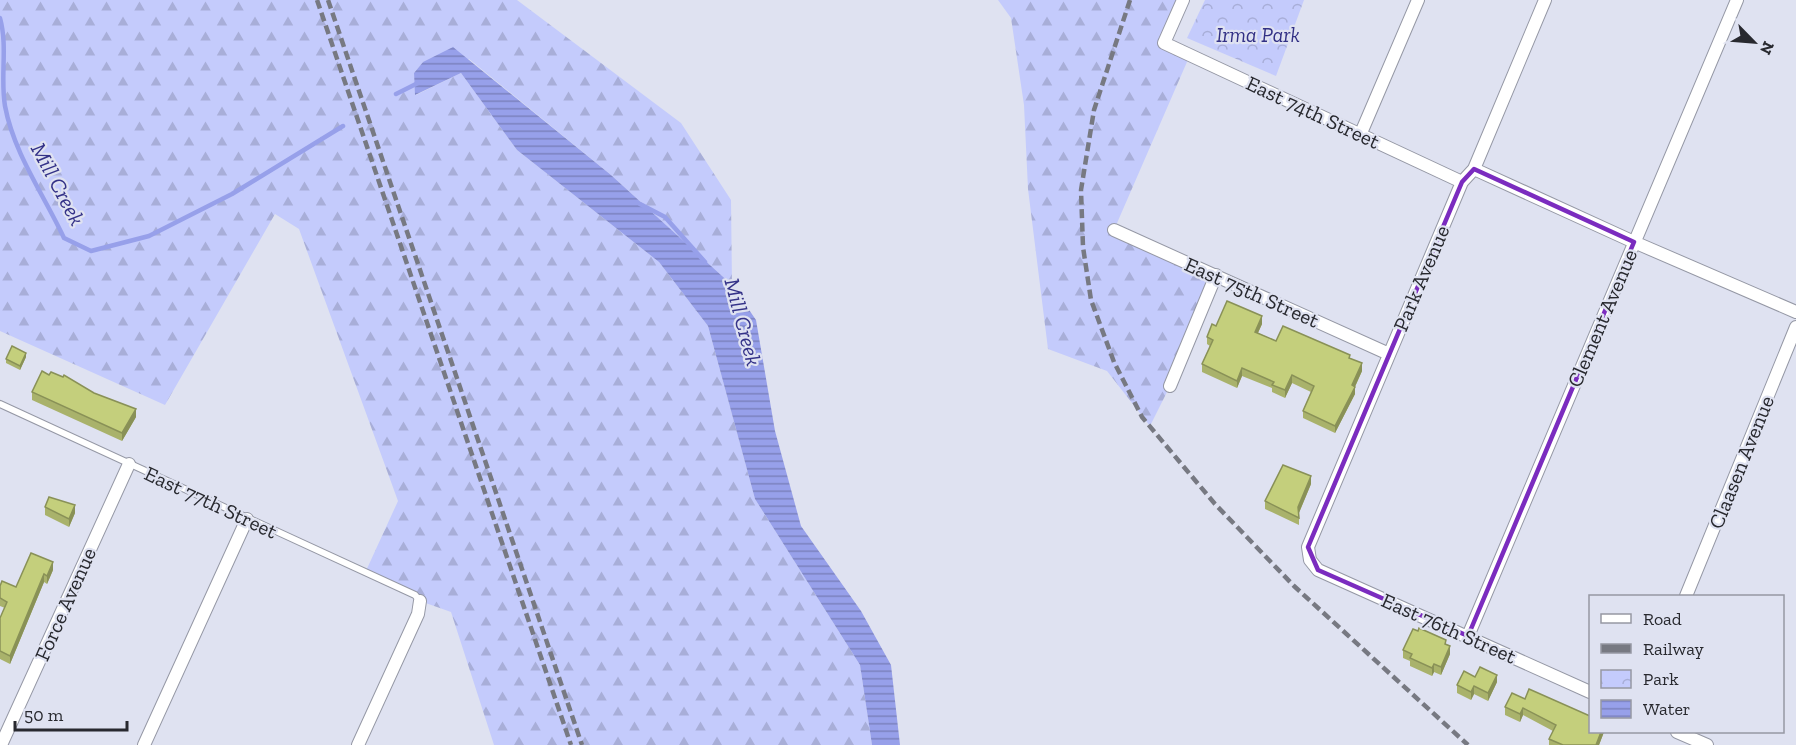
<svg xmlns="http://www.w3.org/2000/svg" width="1796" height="745" font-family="'Zilla Slab',serif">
<defs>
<pattern id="forest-firs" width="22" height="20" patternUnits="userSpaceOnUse" patternTransform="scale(1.5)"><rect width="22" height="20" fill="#c4cbfc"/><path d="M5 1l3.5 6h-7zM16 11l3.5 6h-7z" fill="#a8aed8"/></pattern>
<pattern id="park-crowns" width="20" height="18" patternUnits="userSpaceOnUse" patternTransform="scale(1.5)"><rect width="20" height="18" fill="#c4cbfc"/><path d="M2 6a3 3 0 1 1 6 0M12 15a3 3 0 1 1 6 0" fill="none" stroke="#a8aed8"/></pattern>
<pattern id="water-rules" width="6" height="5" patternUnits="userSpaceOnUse" patternTransform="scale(1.5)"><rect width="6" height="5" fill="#97a0ea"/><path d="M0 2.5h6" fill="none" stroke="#7b82be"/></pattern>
</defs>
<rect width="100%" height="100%" fill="#dfe2f1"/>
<path fill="url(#forest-firs)" d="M0,0H517L681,123L731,200L732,285L611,175L469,59L423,62L414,73L416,95L461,73L517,150L659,262L708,326L755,499L860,665L872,745H494L451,612L420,601L415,595L365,573L398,501L299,229L275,214L165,405L0,331Z
M998,0H1183L1164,43L1190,55L1114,230L1216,275L1170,386L1150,426L1107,371L1048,349L1028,189L1024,105L1011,18Z"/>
<path fill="url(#park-crowns)" d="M1205,0H1304L1276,76L1187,38Z"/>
<path fill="url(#water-rules)" d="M453,47L611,175L732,285L756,320L775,431L801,526L861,611L891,665L900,745H872L860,665L755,499L708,326L659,262L517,150L461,73L415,95L414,73L423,62Z"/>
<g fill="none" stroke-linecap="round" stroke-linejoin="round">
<path stroke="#97a0ea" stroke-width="4.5" d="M0,18C8,47 0,77 5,106C14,154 44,195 64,238L91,251L149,236L232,194L343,126
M396,94L418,83
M640,204L665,217L705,262"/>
<defs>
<path id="lane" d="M0,404L415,595L420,601"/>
<path id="street" d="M1183,0L1164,43L1462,182
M1545,0L1474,169L1462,182L1308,547L1310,560L1318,570L1590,692
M1361,133L1418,0
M1474,169L1634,242L1796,312
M1114,230L1389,354
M1170,386L1216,275
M1686,596L1796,327
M1468,636L1737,0
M1677,732L1707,745
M1,745L129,464
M144,745L247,519
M358,745L418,614L420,601"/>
</defs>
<use href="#lane" stroke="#9598a5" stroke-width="8"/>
<use href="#street" stroke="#9598a5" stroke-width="14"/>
<use href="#lane" stroke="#fff" stroke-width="6"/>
<use href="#street" stroke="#fff" stroke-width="12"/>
<path stroke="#777982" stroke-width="4.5" stroke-dasharray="9 4.5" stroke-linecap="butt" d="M317,0L571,745
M328,0L582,745
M1130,0L1094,110L1081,190L1083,247L1091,300L1114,362L1142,417L1215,504L1294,586L1468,745"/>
</g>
<path fill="#a9b26b" d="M1262,324L1258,333L1276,341L1350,358L1362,371L1355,387V394L1335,433L1303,418V411L1311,392L1292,383L1285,398L1272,392V388L1242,376L1237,388L1202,372V364L1210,346L1207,344V337L1216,326Z
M26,357L20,370L6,363V359Z
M49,375L63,377L136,417L122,441L32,400V392Z
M1311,484L1299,513V525L1265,509V501Z
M45,507L75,513L69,527L45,515Z
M53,570L47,584L44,582L10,664L0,659V618L5,608L0,606V586L16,587Z
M1446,644L1450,654L1441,675L1434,672L1432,676L1410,666V661L1403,658V650Z
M1475,677L1497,682L1488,701L1474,694L1471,700L1457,693V685Z
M1525,699L1604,732L1599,745H1549V739L1553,731L1523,715L1520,722L1505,715V707Z"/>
<path fill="#899157" d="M1262,316V324L1255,339V332Z
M26,353V357L20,370V366Z
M1362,363V371L1352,393V385Z
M1242,368V376L1237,388V381Z
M1292,375V383L1285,398V390Z
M1355,387V394L1335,433V426Z
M136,409V417L122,441V433Z
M1311,476V484L1298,515V507Z
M75,505V513L69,527V519Z
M53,562V570L47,584V576Z
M44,574V582L10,664V656Z
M1450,646V654L1441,675V667Z
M1434,664V672L1432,676V668Z
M1497,675V682L1488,701V693Z
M1474,686V694L1471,700V692Z
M1523,708V715L1520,722V714Z
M1601,732H1604L1599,745H1596Z"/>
<path fill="#c4cf7c" stroke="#899157" stroke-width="1.5" d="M1227,301L1262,316L1255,332L1276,341L1283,326L1350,355L1349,358L1362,363L1352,385L1355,387L1335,426L1303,411L1314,386L1292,375L1285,390L1272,385L1274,382L1242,368L1237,381L1202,364L1213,340L1207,337L1212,324L1216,326Z
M12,346L26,353L20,366L6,359Z
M42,371L49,375L51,372L63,377L64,375L94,393L136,409L122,433L32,392Z
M1283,465L1311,476L1298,507L1299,518L1265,501Z
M49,497L75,505L69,519L45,507Z
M31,553L53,562L47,576L44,574L10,656L0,651V618L7,602L0,598V586L2,581L16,587Z
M1419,628L1446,640L1445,644L1450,646L1441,667L1434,664L1432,668L1410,658L1412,654L1403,650L1413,629L1418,631Z
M1480,667L1497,675L1488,693L1474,686L1471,692L1457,685L1464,671L1475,677Z
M1529,689L1590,716V732H1601L1596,745H1563L1549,739L1556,725L1523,708L1520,714L1505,707L1512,693L1525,699Z"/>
<path fill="none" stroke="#7b2cbf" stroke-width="4.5" stroke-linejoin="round" d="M1474,169L1634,242L1468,636L1318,570L1308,547L1462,182Z"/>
<g text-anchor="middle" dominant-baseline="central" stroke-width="4.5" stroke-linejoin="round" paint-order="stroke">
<g font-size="21" font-style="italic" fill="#323085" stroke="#dfe2f1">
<text x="1258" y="34">Irma Park</text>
</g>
<g font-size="21" fill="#28292f" stroke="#dfe2f1">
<text transform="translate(1313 112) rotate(25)">East 74th Street</text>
<text transform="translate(1421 278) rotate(-67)">Park Avenue</text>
<text transform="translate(1252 292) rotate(24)">East 75th Street</text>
<text transform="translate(1602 318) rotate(-67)">Clement Avenue</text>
<text transform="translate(1741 462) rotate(-68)">Claasen Avenue</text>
<text transform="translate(211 502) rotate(25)">East 77th Street</text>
<text transform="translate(65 604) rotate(-66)">Force Avenue</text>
<text transform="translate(1449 628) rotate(24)">East 76th Street</text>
</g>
<g font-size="22" font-style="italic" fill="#343288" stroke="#dfe2f1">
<text transform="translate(58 184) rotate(62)">Mill Creek</text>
<text transform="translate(743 322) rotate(75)">Mill Creek</text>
</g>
</g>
<rect x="1589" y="595" width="195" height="138" fill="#dfe2f1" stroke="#9698a3" stroke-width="1.5"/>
<rect x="1601" y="614" width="30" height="9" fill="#ffffff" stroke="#9698a3" stroke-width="1.5"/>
<text x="1643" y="625" font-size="18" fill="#28292f">Road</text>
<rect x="1601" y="644" width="30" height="9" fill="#777982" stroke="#9698a3" stroke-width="1.5"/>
<text x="1643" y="655" font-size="18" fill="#28292f">Railway</text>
<rect x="1601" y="670" width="30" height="18" fill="url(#park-crowns)" stroke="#9698a3" stroke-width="1.5"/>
<text x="1643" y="685" font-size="18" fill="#28292f">Park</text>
<rect x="1601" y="700" width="30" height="18" fill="url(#water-rules)" stroke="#9698a3" stroke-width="1.5"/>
<text x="1643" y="715" font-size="18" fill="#28292f">Water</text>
<g transform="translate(1754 42) rotate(115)" stroke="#dfe2f1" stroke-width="4.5" paint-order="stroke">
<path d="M0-4.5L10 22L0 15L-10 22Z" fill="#28292f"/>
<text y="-9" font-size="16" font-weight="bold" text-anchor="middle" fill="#28292f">N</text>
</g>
<path d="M15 721v9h112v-9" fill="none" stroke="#28292f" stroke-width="3"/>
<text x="24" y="721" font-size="18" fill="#28292f" stroke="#dfe2f1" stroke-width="4.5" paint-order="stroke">50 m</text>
</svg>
